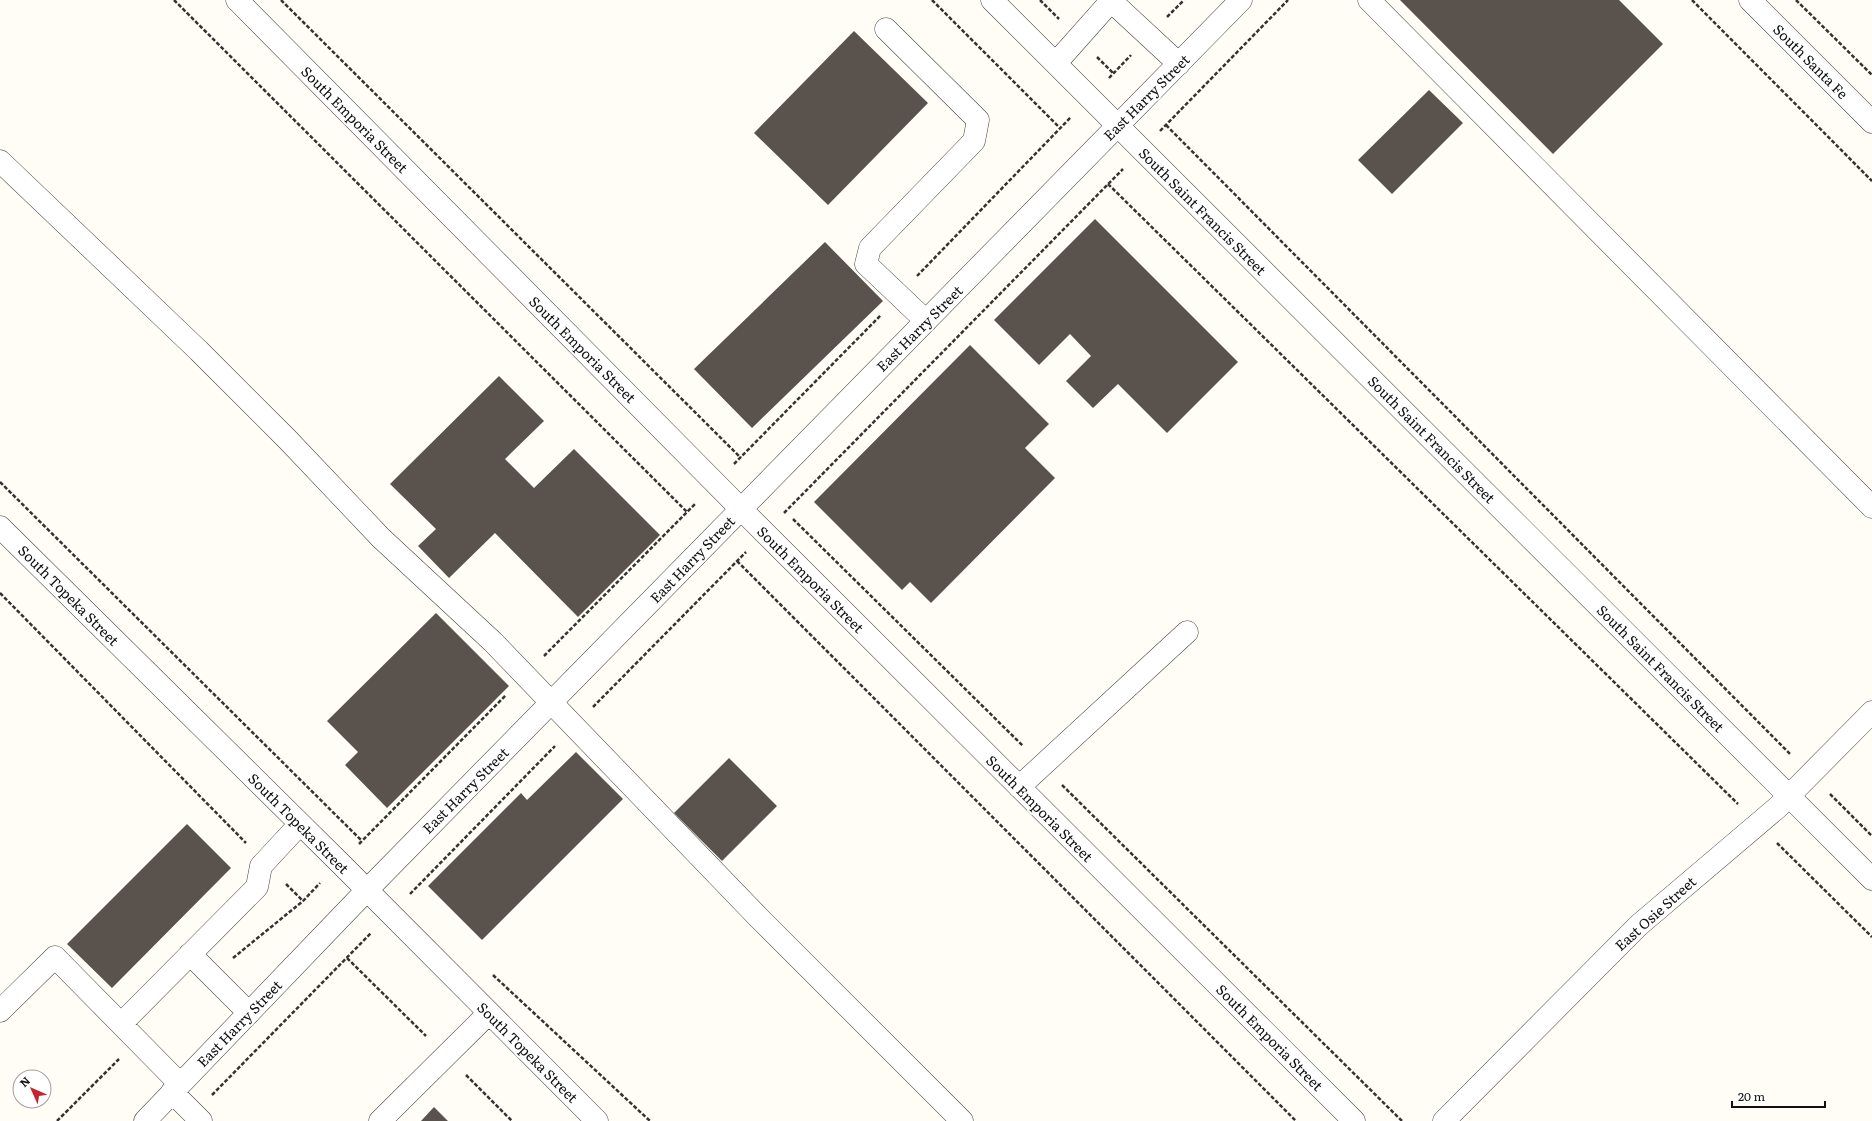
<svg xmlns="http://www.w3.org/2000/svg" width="1872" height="1121" font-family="Literata,serif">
<rect width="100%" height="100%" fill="#fffdf5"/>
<path fill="#5a524d" d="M1400,0H1619L1663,44L1553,154Z
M854,31L928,103L828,205L754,133Z
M1429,90L1463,123L1392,194L1358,160Z
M1095,219L1238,362L1167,433L1118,384L1093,408L1066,381L1091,356L1070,334L1039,365L994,320Z
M825,242L883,301L752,428L694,369Z
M970,345L1049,424L1025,448L1055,478L931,603L910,582L902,590L814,502Z
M499,376L544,421L505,459L534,488L574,449L660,535L578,617L495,533L449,578L418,546L436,529L390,484Z
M436,613L509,686L387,808L345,765L358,752L327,721Z
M576,752L623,799L482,940L428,886L521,793L527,800Z
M729,758L777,806L722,861L674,813Z
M187,824L231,868L112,988L67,944Z
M434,1107L448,1121H421Z"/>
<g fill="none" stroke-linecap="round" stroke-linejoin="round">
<defs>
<path id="minor" d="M237,0L741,509L1354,1121
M992,0L1872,879
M1110,0L1179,64
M1369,0L1872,507
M1750,0L1872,122
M886,29L978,120L974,141L870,248L866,264L926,321
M1056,63L1111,1
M0,161L199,351L288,440L381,538L493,642L760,919L962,1121
M0,527L340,863L597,1121
M1019,787L1187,632
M190,954L249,1013
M0,1011L55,957L180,1084
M121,1024L257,887L261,866L300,824
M172,1092L201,1121
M145,1121L367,890L1241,0
M380,1121L489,1013
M1444,1121L1639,925L1778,807L1872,712"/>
</defs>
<use href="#minor" stroke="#444" stroke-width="23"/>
<path stroke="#333" stroke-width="2.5" stroke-dasharray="4 2" stroke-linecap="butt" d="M174,0L687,512
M281,0L741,458
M932,0L1060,128
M1040,0L1059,19
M1692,0L1872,181
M1796,0L1872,75
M1167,17L1184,0
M1097,57L1113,73
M1109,78L1131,55
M1166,125L1791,755
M1160,131L1288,0
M1108,184L1738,804
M917,276L1071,117
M734,464L881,315
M0,482L362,841
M784,513L1123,169
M793,519L1023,746
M737,561L1296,1121
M0,593L246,843
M544,656L696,503
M593,707L746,552
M1062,785L1402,1121
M1830,794L1872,836
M1777,843L1872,937
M359,844L506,695
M286,884L303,901
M410,894L555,746
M233,958L303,901L320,883
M347,958L426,1036
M493,975L650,1121
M466,1075L512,1121
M212,1095L371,933
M57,1121L119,1059"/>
<use href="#minor" stroke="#fff" stroke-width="22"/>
</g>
<g text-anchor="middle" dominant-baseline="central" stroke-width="4" stroke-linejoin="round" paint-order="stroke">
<g font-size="14" fill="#111" stroke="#fff">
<text transform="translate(1811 61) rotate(45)">South Santa Fe</text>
<text transform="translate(1146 97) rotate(-45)">East Harry Street</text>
<text transform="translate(355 119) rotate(45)">South Emporia Street</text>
<text transform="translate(1203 211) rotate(45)">South Saint Francis Street</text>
<text transform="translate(919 328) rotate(-45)">East Harry Street</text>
<text transform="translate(583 349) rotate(45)">South Emporia Street</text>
<text transform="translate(1432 439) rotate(45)">South Saint Francis Street</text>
<text transform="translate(692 559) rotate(-46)">East Harry Street</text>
<text transform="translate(811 579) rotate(45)">South Emporia Street</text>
<text transform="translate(69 595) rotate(45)">South Topeka Street</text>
<text transform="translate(1661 668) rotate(45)">South Saint Francis Street</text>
<text transform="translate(465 790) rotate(-45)">East Harry Street</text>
<text transform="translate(1040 808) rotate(45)">South Emporia Street</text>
<text transform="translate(299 823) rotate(45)">South Topeka Street</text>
<text transform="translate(1655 913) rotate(-42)">East Osie Street</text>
<text transform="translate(239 1023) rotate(-46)">East Harry Street</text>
<text transform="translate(1270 1037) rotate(45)">South Emporia Street</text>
<text transform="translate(528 1052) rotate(45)">South Topeka Street</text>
</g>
</g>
<g transform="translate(32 1089) rotate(315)"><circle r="19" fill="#ffffff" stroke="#a0a0a0"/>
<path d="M0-3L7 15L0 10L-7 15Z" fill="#c4262e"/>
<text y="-6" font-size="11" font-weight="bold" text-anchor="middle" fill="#111111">N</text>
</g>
<path d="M1732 1101v6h93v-6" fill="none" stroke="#111111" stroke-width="2"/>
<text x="1738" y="1101" font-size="12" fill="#111111" stroke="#ffffff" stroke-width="3" paint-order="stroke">20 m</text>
</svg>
